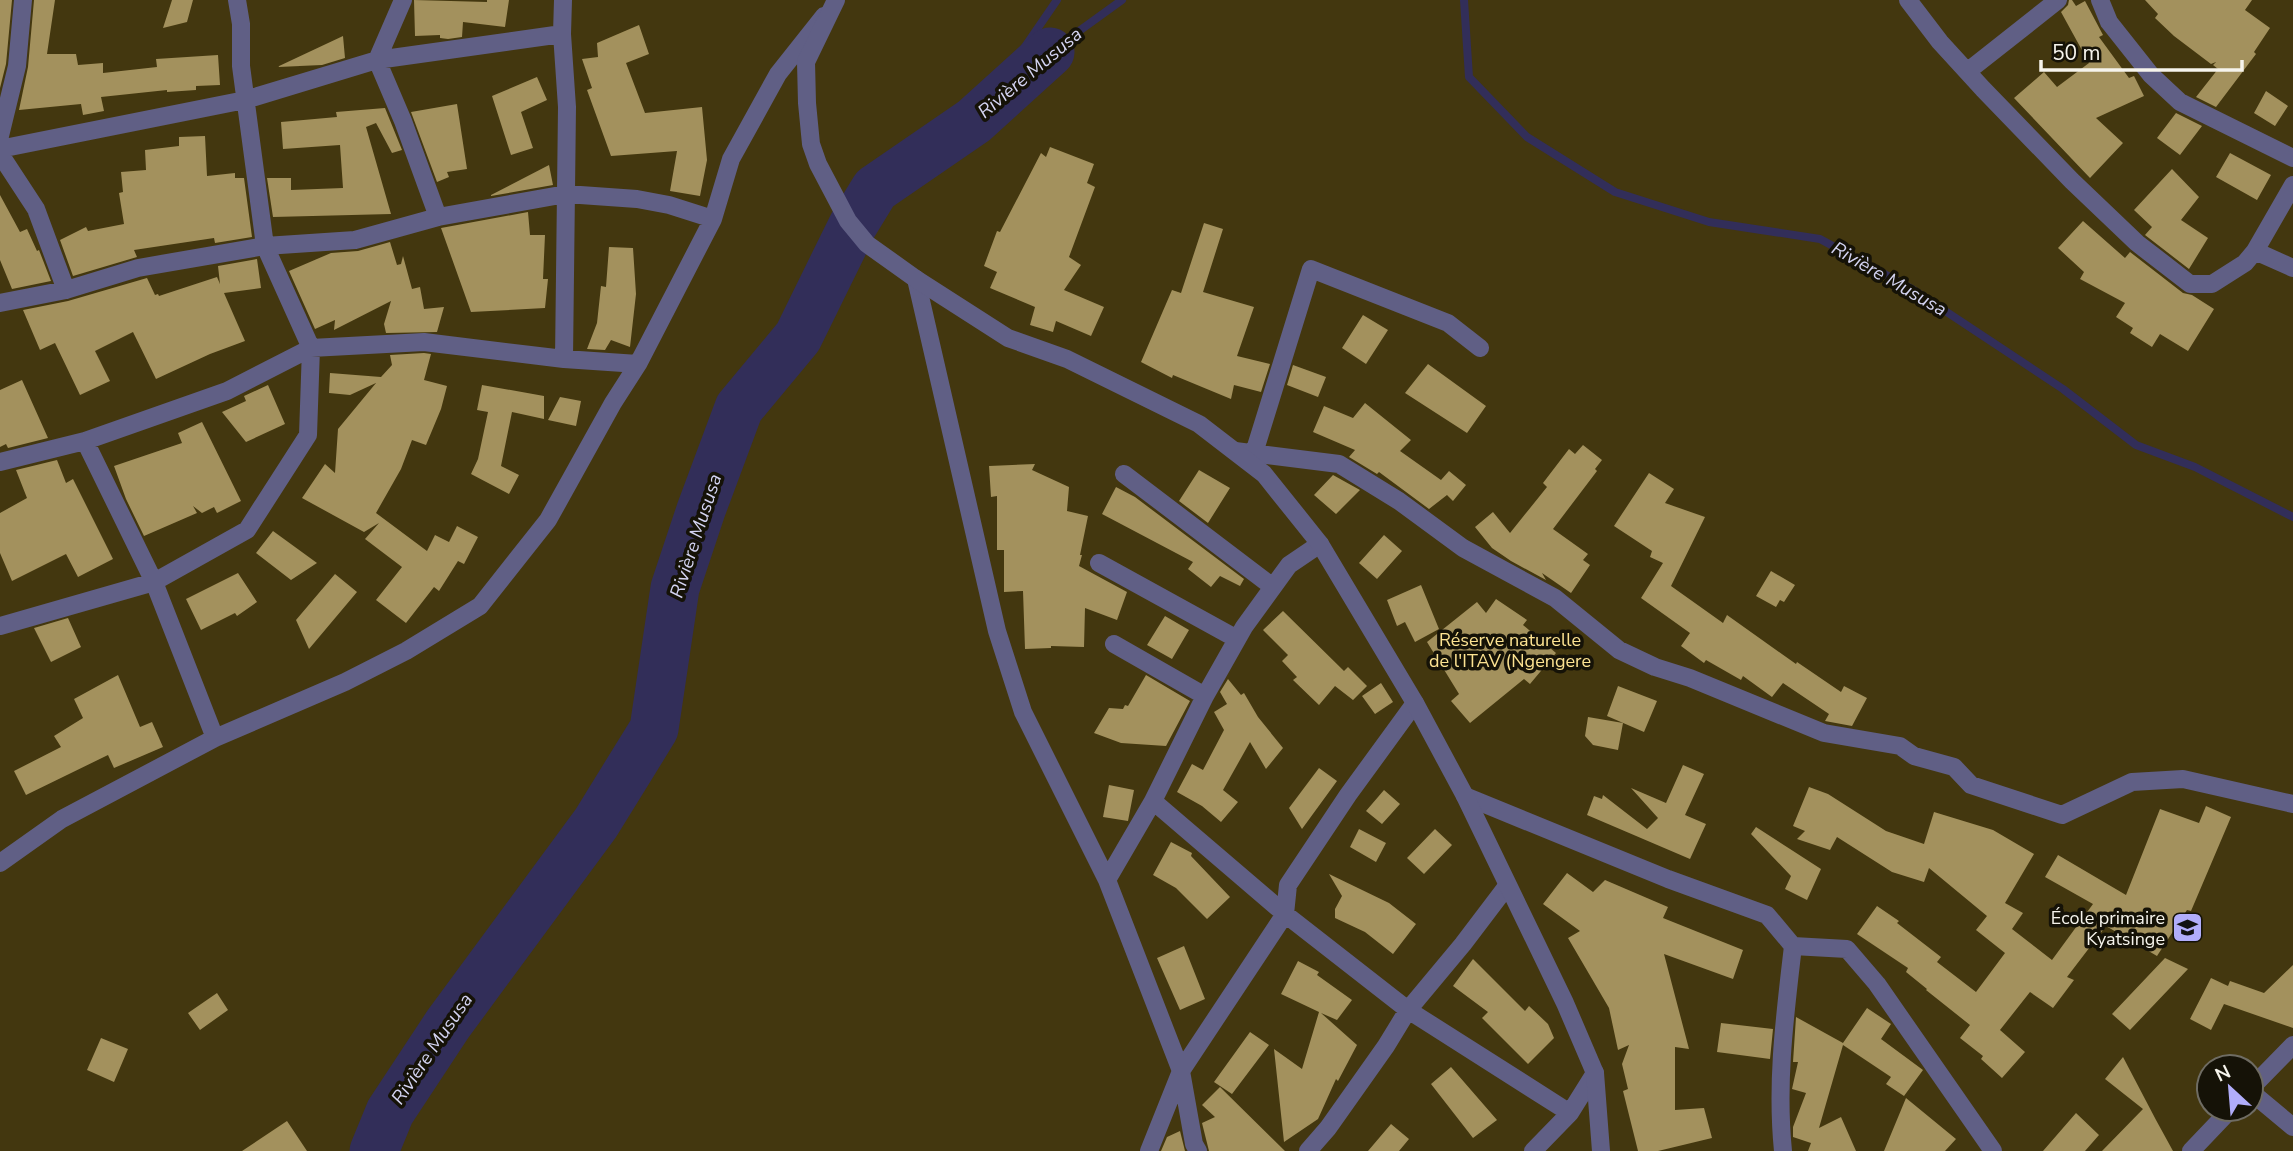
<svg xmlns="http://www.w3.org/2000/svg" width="2293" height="1151" font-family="'Nunito Sans',sans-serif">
<rect width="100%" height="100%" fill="#1e1b10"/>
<path fill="#43370f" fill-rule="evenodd" d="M0,0H2293V1151H0ZM2209,1067H2251V1109H2209Z"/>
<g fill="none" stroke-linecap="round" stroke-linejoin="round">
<path stroke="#322e59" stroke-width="8" d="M1464,0L1469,77L1527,137L1615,192L1709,222L1820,239L1912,289L2063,389L2136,445L2195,467L2293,517
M1050,52L1122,0
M974,121L1057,0"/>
<path stroke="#322e59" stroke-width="49" d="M374,1151L390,1112L448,1024L596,823L654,729L675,588L701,510L739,408L798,337L853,225L875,189L974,121L1050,52"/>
</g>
<path fill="#a3915d" d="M0,0H12L6,64L0,88Z
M34,0H55L47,54H76L78,65L103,63V73L157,67L156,59L218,55L220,85L196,86V90L167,92V90L101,97L104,111L83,115L81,104L19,110L28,67Z
M172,0H193L187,22L163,28Z
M414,0L487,2V0H509L505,27L463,22L462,37L448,39L440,38V35L415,36Z
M2069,0H2072L2076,6L2085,1L2103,35L2099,37L2129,78L2134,76L2144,96L2096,118L2123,143L2090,178L2014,98L2044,72L2057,87L2089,63L2061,12L2068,5Z
M2145,0H2252L2245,10L2270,28L2254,52L2256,54L2216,107L2196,97L2218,69L2213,65L2216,62L2211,64L2174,36L2155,18L2158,14Z
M639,25L649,54L626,63L645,113L702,107L707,160L700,196L670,191L677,151L611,156L587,90L592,88L582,59L598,57L597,43Z
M343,36L345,58L322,65L277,67Z
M537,77L547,100L521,112L533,148L511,155L492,96Z
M2266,91L2288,106L2275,126L2254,113Z
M457,104L467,169L447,172L449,177L437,182L411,112Z
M385,108L402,150L392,153L376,123L366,127L391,214L273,217L267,178H291V190L343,188L340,145L283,149L281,122L337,117L336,112Z
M2176,113L2202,126L2180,155L2157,138Z
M205,136L207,176L235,173V178H244L252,237L215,243L214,238L134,250L137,257L73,276L60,240L86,227L88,231L124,224L119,193L123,192L121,172L146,170L145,150L179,146V137Z
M1050,147L1094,164L1087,183L1095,187L1069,257L1081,265L1064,290L1104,307L1091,336L1056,321L1053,332L1030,325L1035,307L990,288L997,272L984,266L997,231L1000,232L1041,153L1046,157Z
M2230,153L2271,175L2257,200L2216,177Z
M549,165L553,185L491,196V195Z
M2172,169L2199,197L2181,220L2208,238L2189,269L2145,235L2152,227L2134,210Z
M0,195L20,232L27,229L37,251L39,250L51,281L12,289L0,260Z
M528,212L530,235H545L543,279H548L545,308L471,312L441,228Z
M2083,221L2125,258L2130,252L2183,293L2192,295L2214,309L2188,351L2160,334L2152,347L2130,333L2133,328L2116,317L2125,303L2080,279L2084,272L2058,248Z
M1204,223L1223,229L1203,292L1254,307L1237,356L1270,364L1261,392L1234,385L1231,399L1173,375L1172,378L1141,362L1172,290L1181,293Z
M390,242L397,265L401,264L403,256L412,289L420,287L424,309L444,307L437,332L386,333L384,324L391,301L334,330L335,320L315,329L289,271L331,253L358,251Z
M609,247L633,248L636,294L630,347L611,340L605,350L587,349L597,323L601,286L606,287Z
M257,259L261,288L224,293L245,341L210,354L156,379L133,332L95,351L110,381L80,395L55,343L40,350L23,310L68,301L147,278L155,295L158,294L159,296L217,277L220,284L218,266Z
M1363,315L1388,330L1366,364L1342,348Z
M424,353L431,354L424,380L447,386L441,409L426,445L412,440L401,469L376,513L427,551L435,535L449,542L457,526L478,537L464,564L458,561L439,591L434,587L406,623L376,600L402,567L365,539L379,523L364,532L302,498L325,464L335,473L338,429L376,383L350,395L329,393L330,373L381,377L392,365L390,355Z
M1428,364L1486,406L1467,433L1405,393Z
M1293,365L1326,377L1318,397L1287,385Z
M22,380L48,438L8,448L6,444L0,447V390Z
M268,385L285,424L246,442L222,412L246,401L244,396Z
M482,385L544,396V419L512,412L501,466L519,475L509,494L471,474L478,459L488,412L477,410Z
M560,397L581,401L576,426L548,420Z
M1365,403L1411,440L1400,451L1441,480L1449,471L1466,485L1453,501L1447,495L1429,509L1379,472L1377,474L1349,457L1355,450L1313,432L1324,406L1353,418Z
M202,422L241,501L217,513L214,507L202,513L193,506L197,513L144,536L126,499L114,466L182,443L178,433Z
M1583,445L1602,460L1595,469L1597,471L1553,529L1588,554L1583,560L1590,565L1571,593L1542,573L1546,580L1511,561L1492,548L1475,527L1493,512L1510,533L1547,487L1543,483L1569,449L1575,454Z
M57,460L66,483L73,479L113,559L78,577L66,554L12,581L0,553V513L27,498L16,470Z
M1035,464L1032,470L1069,487L1067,511L1088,516L1080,555H1082L1079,566L1127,592L1117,620L1085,608L1084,647L1051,646V648L1025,649L1023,591L1004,592V550H997V496L991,497L989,466Z
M1199,470L1230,488L1208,523L1179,501Z
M1649,473L1674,489L1665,503L1705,517L1671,586L1723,623L1727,615L1796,664L1797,662L1841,692L1844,686L1867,698L1852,726L1825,721L1829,714L1783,683L1772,697L1743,676L1741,680L1706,660L1704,663L1681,646L1690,633L1641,598L1663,563L1650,557L1652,551L1614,526Z
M1333,475L1360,490L1336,514L1314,495Z
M1116,487L1135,497L1244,579L1240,586L1220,576L1211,587L1188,569L1193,562L1102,514Z
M273,531L317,563L291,580L256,553Z
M1384,535L1402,551L1377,579L1359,563Z
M1771,571L1795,585L1784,602L1780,600L1776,607L1756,596Z
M238,573L257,602L237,616L235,613L201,630L186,599Z
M335,574L357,592L309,649L296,620Z
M1421,585L1439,629L1415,642L1405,622L1397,626L1387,600Z
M1496,599L1527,620L1523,625L1556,653L1530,684L1524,679L1470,723L1451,701L1459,694L1427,642L1477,602L1486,613Z
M1283,611L1344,671L1348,667L1367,686L1353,700L1335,686L1319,705L1293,680L1297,677L1282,661L1288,655L1263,630Z
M1165,616L1189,630L1172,659L1147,645Z
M68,618L81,647L51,662L34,628Z
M118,675L140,727L152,722L163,747L114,768L108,755L26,795L14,771L61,747L54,736L83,718L74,699Z
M1146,675L1190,701L1166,746L1121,743L1094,733L1109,708L1123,709L1125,705L1128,706Z
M1228,679L1241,695L1244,693L1258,717L1283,748L1266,769L1250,742L1223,790L1238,802L1221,822L1202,806L1177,792L1192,764L1203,770L1224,730L1214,712L1227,704L1220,692Z
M1381,683L1393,702L1375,714L1362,696Z
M1618,686L1657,701L1644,732L1607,716Z
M1588,717L1623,723L1618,750L1593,745L1585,736Z
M1683,765L1704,774L1685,815L1706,824L1690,859L1587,815L1594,796L1602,799L1603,795L1647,829L1658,818L1631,788L1666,803Z
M1319,768L1337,781L1302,829L1289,808Z
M1109,785L1134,790L1128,821L1103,817Z
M1809,787L1828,794L1886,831L1924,844L1934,812L1993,830L2034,854L2005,903L2023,913L2012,929L2052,960L2093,904L2045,877L2058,855L2126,895L2160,809L2199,823L2206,806L2231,817L2191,911L2187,910L2157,956L2106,926L2067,977L2074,980L2053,1008L2030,992L2000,1030L2025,1052L2002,1078L1981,1059L1983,1056L1960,1038L1970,1025L1926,990L1927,989L1906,972L1908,968L1857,934L1877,906L1899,921L1897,923L1941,957L1937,962L1976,992L2005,953L1976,930L1987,916L1929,868L1924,882L1892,872L1837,837L1830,850L1797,839L1805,831L1793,826Z
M1384,790L1400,804L1382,824L1366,811Z
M1756,827L1821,869L1807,900L1785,889L1791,876L1751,834Z
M1359,829L1386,843L1376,862L1350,847Z
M1435,829L1452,845L1424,874L1407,858Z
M1171,842L1192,853L1191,856L1230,897L1207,919L1176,888L1153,875Z
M1567,873L1593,892L1605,880L1668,907L1663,918L1743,950L1733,979L1664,954L1689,1049L1675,1047V1110L1704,1108L1712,1138L1658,1151H1638L1623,1091L1628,1089L1622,1064L1629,1045L1618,1050L1609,1008L1568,938L1580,931L1543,904Z
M1329,874L1389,903L1416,924L1393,954L1365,932L1335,918V909L1342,896Z
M1184,946L1205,999L1180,1010L1157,958Z
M2165,958L2188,969L2130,1030L2112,1014Z
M1473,959L1525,1011L1529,1006L1548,1024L1554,1038L1528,1064L1482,1018L1488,1012L1453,986Z
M1298,961L1319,972L1317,975L1352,1000L1337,1020L1321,1013L1357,1045L1338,1081L1336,1079L1318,1119L1284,1142L1274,1049L1302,1069L1319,1012L1281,994Z
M2293,965V1028L2224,1004L2211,1030L2190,1019L2211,978L2228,986L2230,981L2264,993Z
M217,993L228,1010L200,1030L188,1013Z
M1867,1008L1891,1024L1881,1039L1923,1070L1904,1096L1886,1084L1891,1077L1843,1045L1819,1128L1841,1117L1856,1151H1808L1811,1143L1793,1137V1127L1806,1093L1792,1089L1798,1062H1793L1796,1017L1843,1043Z
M1721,1023L1773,1029L1770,1059L1717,1052Z
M1250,1032L1269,1045L1232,1094L1214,1082Z
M101,1038L128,1049L114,1082L87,1070Z
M2123,1057L2156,1120L2173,1151H2102L2143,1109L2105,1079Z
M1451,1067L1497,1120L1473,1138L1431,1084Z
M1220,1087L1285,1151H1209L1202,1123L1215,1117L1202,1105Z
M1906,1098L1956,1139L1945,1151H1884Z
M2076,1113L2099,1135L2085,1151H2043Z
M287,1121L307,1151H242Z
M1391,1124L1409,1139L1399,1151H1368Z
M1180,1131L1185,1151H1161L1167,1137Z"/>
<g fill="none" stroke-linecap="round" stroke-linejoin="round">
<path stroke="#605f85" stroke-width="18" d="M403,0L377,60L403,121L438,217
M563,0L562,34L567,107L564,359
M1908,0L1940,42L1983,89L2072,181L2137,243L2190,284H2212L2245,263L2255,251L2293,185
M2100,0L2109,22L2151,75L2180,102L2293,158
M1968,71L2058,0
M0,136L17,66L23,0
M0,149L245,100L377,60L562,34
M0,154L36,209L66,290
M2255,251L2293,268
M916,279L997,631L1023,712L1107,880L1181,1071L1194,1144L1198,1151
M0,303L66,290L138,268L265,246L355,240L438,217L566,194L637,199L669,205L713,219
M85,441L154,582L215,738
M1235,451L1339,464L1399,501L1463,548L1555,598L1619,650L1655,667L1690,678L1824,733L1900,746L1914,756L1954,767L1971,785L2062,815L2132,782L2183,779L2293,804
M1254,453L1311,269L1448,323L1480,348
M0,462L85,441L227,391L311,348L424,342L564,359L638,364
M1124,474L1273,587
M1099,563L1237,639
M0,626L154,582L247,530L308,435L311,348L265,246L241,66V24L237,0
M1114,644L1205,696
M1465,796L1668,879L1767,915L1793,946L1847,949L1877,984L1993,1151
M1153,801L1285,914L1408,1010L1570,1113
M0,863L62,819L215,738L345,682L406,651L480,606L548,520L613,403L638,364L713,219L731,159L778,74L824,16
M1107,880L1153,801L1205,696L1244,627L1289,565L1320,544
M2251,1088L2293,1045
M2251,1092L2293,1127
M1149,1151L1181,1071L1285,914L1288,885L1348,795L1415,703
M1308,1151L1328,1128L1386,1046L1408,1010L1463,944L1507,886
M1533,1151L1570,1113L1595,1073
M1783,1151C1776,1082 1785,1015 1793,946
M2191,1151L2231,1109"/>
<path stroke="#605f85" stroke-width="18" d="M836,0L806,62L807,103L811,144L818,164L848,221L867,244L916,279L1008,338L1067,359L1199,424L1264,474L1320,544L1415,703L1465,796L1565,1003L1595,1073L1601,1151"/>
</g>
<defs>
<symbol id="school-square" viewBox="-11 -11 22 22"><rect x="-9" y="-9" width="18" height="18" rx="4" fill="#b1adfa" stroke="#151207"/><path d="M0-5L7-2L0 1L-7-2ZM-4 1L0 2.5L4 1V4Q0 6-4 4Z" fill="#111"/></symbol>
</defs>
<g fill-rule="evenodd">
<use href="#school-square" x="2170" y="910" width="35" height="35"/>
</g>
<g text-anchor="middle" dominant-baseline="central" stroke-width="7" stroke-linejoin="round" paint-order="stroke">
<g font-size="18" fill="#fde392" stroke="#151207">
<text x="1510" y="640">Réserve naturelle<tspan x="1510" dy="21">de l'ITAV (Ngengere</tspan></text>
</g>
<g font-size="18" fill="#f6f4ec" stroke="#151207" text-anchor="end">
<text x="2165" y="918">École primaire<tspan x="2165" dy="21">Kyatsinge</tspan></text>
</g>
<g font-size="19" font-style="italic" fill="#d4d4f2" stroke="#151207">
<text transform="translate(1030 73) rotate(-40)">Rivière Mususa</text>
<text transform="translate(1889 279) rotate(30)">Rivière Mususa</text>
<text transform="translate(696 536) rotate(-72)">Rivière Mususa</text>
<text transform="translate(432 1049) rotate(-56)">Rivière Mususa</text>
</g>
</g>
<g transform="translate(2230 1088) rotate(334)"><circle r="33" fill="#151207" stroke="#6f6c63" stroke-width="2"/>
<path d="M0-5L12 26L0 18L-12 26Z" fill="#b1adfa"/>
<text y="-10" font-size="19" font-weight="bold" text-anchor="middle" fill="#f6f4ec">N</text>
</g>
<path d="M2041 60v10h201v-10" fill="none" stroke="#f6f4ec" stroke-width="3.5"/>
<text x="2052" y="60" font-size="21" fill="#f6f4ec" stroke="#151207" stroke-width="5" paint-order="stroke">50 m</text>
</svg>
